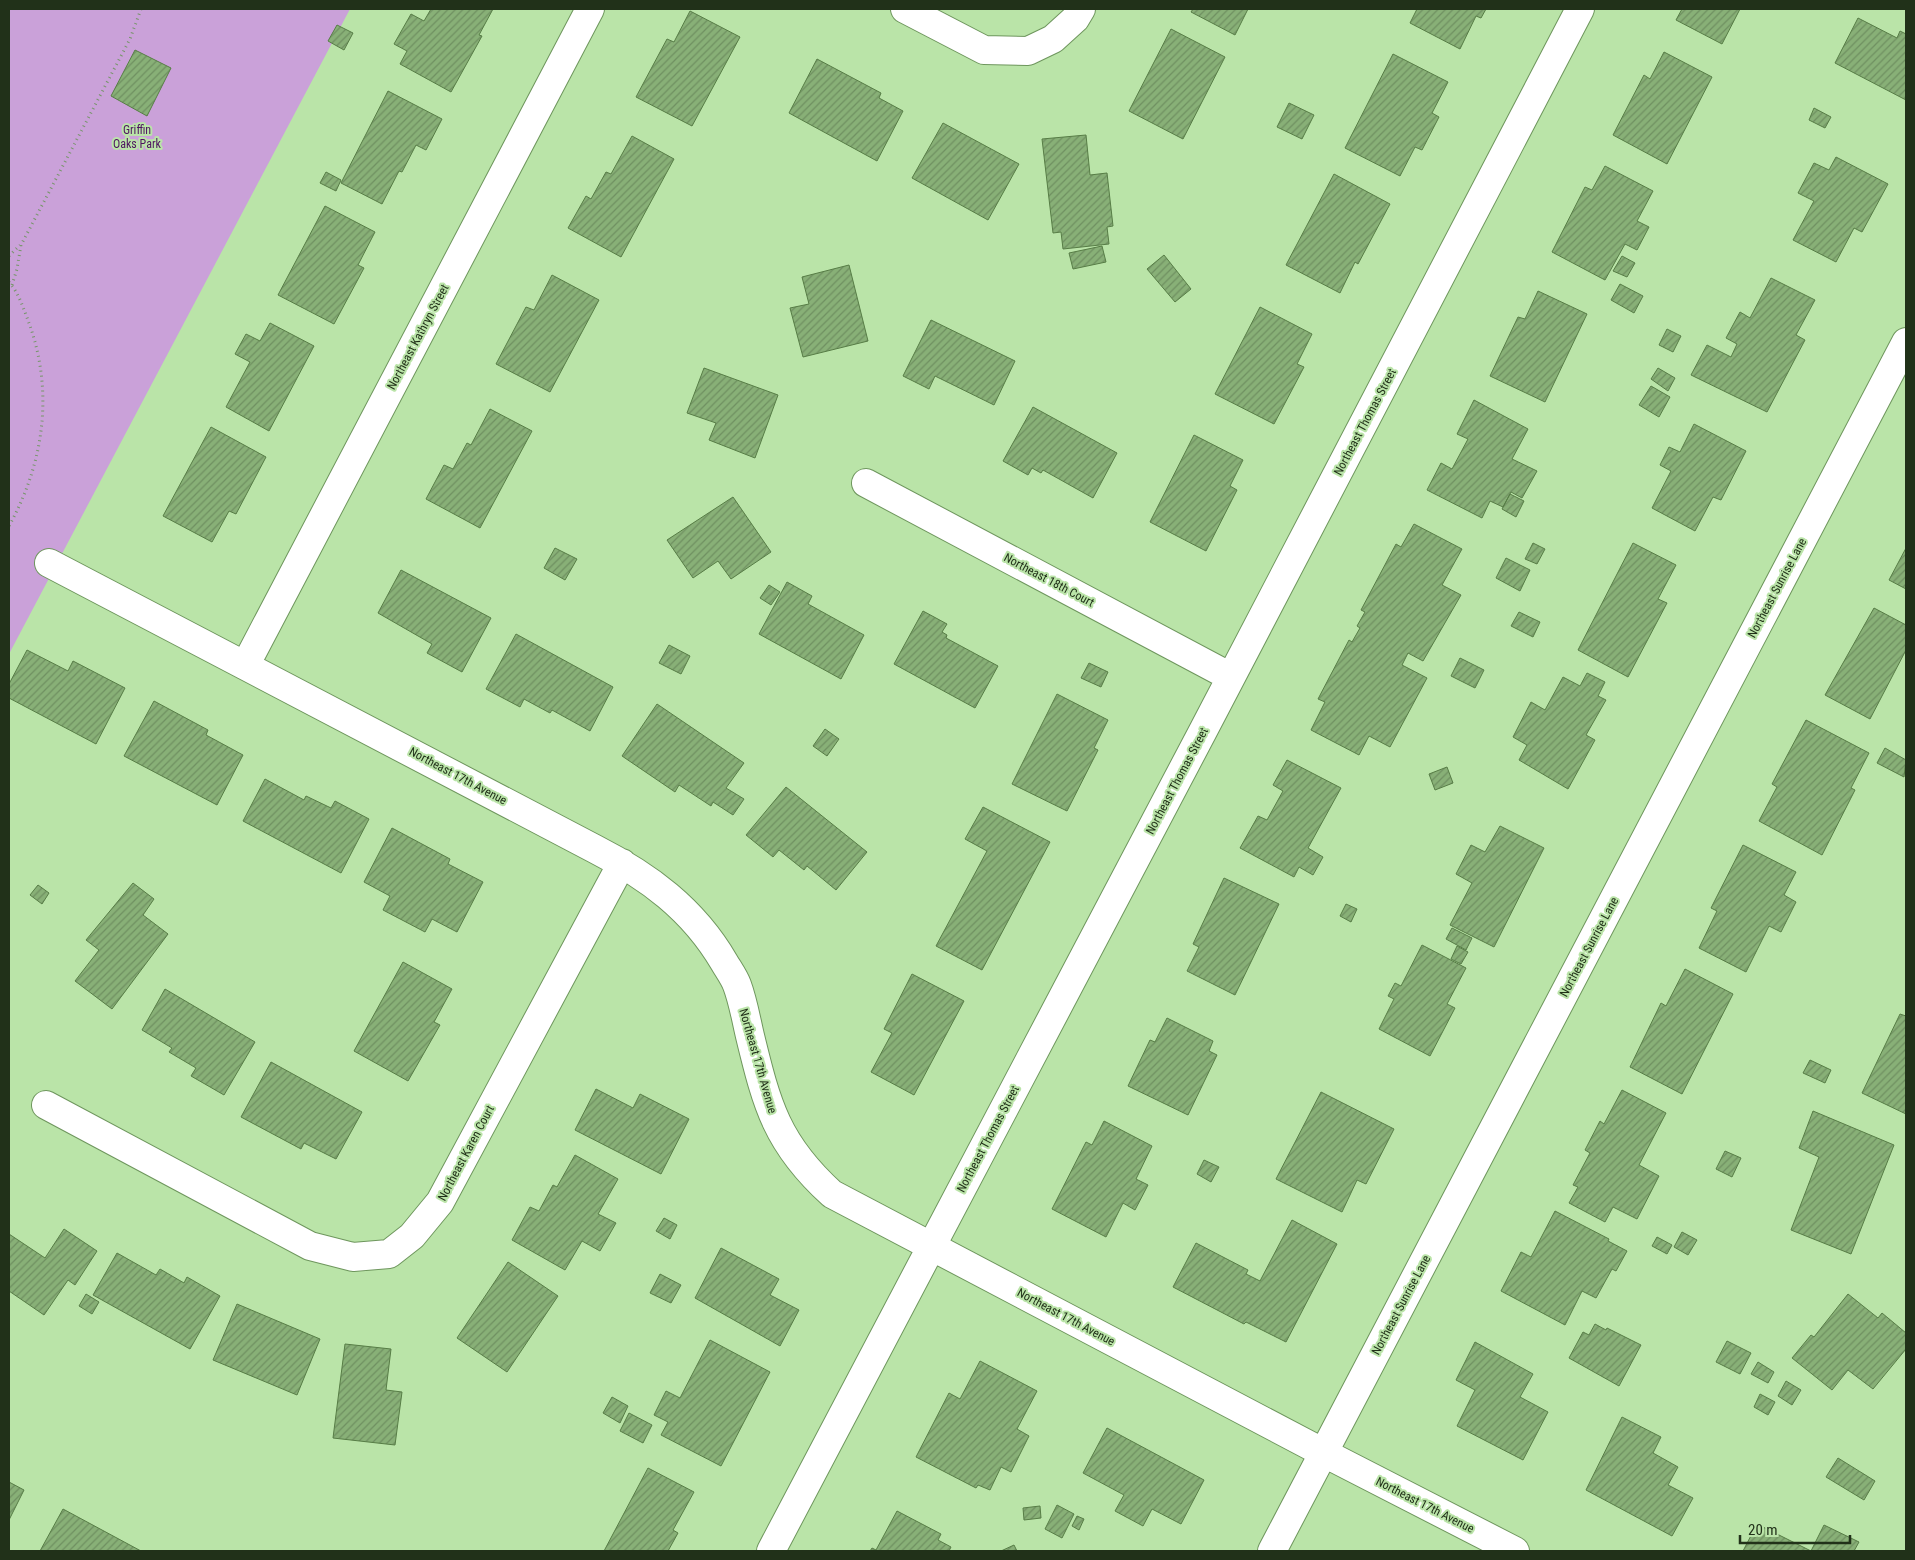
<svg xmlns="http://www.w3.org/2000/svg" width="1915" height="1560" font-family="'Roboto Condensed',sans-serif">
<defs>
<pattern id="building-hatch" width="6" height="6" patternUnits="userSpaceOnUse" patternTransform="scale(1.25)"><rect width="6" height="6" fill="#88b077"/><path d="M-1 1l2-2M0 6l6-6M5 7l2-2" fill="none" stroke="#6f9061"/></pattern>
</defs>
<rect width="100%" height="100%" fill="#bae4a8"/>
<path fill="#caa1d9" d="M9,9H350L9,654Z"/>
<path fill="url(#building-hatch)" stroke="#577d46" d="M431,9H493L479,35L482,36L451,92L400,64L407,51L394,44L411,14L424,21Z
M1193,9H1248L1235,35L1191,12Z
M1417,9H1486L1481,18L1476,16L1460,49L1410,23Z
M1682,9H1740L1722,44L1676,20Z
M690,11L740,37L692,126L636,97L667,39L674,42Z
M1858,18L1897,38L1900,31L1906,34V100L1835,63Z
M337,25L353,33L344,50L328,41Z
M1171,29L1225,57L1183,139L1129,111Z
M135,50L171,68L147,116L111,96Z
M1664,52L1712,77L1667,164L1613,135L1644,75L1650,79Z
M1393,54L1448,82L1432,113L1439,117L1422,150L1415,147L1400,176L1345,148Z
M817,59L881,93L879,98L903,111L877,161L789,113Z
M388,91L442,119L426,150L416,145L402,172L399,171L382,204L341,183Z
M1289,103L1314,115L1302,139L1277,127Z
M1814,108L1831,117L1825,128L1809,120Z
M943,123L1019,164L988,220L912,178Z
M1086,135L1090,175L1107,173L1113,226L1107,227L1109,244L1063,249L1061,232L1053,233L1042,139Z
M632,136L674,159L621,257L568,228L586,196L591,199L606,172L611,174Z
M1836,157L1888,184L1862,232L1854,228L1836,262L1793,240L1814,201L1798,193L1814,163L1829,170Z
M1605,166L1653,191L1637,221L1649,227L1637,250L1625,244L1605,280L1552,252L1585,187L1592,190Z
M326,172L341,180L336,191L320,183Z
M1334,174L1390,204L1358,264L1355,262L1340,293L1286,265Z
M325,206L375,232L358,265L364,268L334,324L278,295Z
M1102,246L1106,262L1073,269L1069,253Z
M1164,255L1191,289L1175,302L1147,269Z
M1622,256L1635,263L1627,277L1613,271Z
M849,265L868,341L803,357L790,308L809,304L802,277Z
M552,275L599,300L550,392L496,364L526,307L534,310Z
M1771,278L1815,300L1796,335L1805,340L1767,412L1691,375L1707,345L1731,357L1737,344L1726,338L1740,312L1750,318Z
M1620,284L1643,296L1634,313L1611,300Z
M1538,291L1587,314L1545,402L1490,376L1518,317L1525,319Z
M1260,307L1312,334L1297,364L1304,367L1274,424L1215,394Z
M931,320L1015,361L994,405L935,376L929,389L903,376Z
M270,323L314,346L269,431L226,407L250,362L235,354L246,334L260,341Z
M1667,329L1681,336L1673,352L1659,345Z
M704,368L778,395L755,458L709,440L716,423L687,413Z
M1658,368L1675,378L1668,391L1651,379Z
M1651,386L1670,397L1659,417L1639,405Z
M1474,400L1528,429L1512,459L1537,471L1522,498L1511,492L1503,507L1490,501L1482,518L1427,490L1441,463L1452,469L1468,439L1457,434Z
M1033,407L1117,453L1093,498L1043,470L1041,473L1032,468L1028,475L1003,461Z
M490,409L532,431L480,528L426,499L444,465L453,469L467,443L471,445Z
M1694,424L1746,451L1721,500L1713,497L1695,531L1652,508L1671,471L1660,465L1669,447L1680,452Z
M211,427L266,457L236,514L229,511L212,542L163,516Z
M1194,435L1243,460L1230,486L1237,490L1206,551L1150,522Z
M1510,494L1524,501L1516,517L1502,509Z
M733,497L771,552L731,579L718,561L693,578L667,540Z
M1414,524L1462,549L1442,585L1461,595L1423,661L1408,653L1402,665L1427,678L1390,747L1369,736L1359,755L1311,730L1325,702L1318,699L1349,640L1352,642L1360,628L1357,626L1365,612L1361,610L1396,544L1401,547Z
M1533,543L1545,549L1537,564L1525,559Z
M1633,543L1676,565L1658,599L1667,603L1628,677L1578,650Z
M555,548L577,559L565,580L544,568Z
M1906,548V589L1889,580Z
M1506,558L1530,570L1520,591L1496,578Z
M401,570L491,618L462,672L427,653L432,644L378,613Z
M787,582L812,596L808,604L864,635L841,679L759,634Z
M769,585L780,592L771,605L760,598Z
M1874,608L1906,625V650L1870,719L1825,695Z
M923,611L947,624L942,632L947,635L946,638L998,666L975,708L894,664Z
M1519,612L1540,622L1533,637L1511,626Z
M516,634L613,687L590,731L552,710L550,713L524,699L520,707L486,689Z
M669,645L690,656L681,674L659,663Z
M27,650L68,671L73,661L125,688L96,744L9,698V684Z
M1460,658L1484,670L1475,688L1451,676Z
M1089,663L1108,672L1101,687L1081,678Z
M1587,673L1605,682L1598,696L1606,700L1586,735L1595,740L1568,789L1519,760L1527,745L1513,737L1531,702L1545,710L1563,677L1580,686Z
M1057,694L1108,720L1094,748L1098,750L1067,811L1012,784Z
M154,701L208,730L206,735L243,755L217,805L124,756Z
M657,704L744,763L726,788L744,799L733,815L713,802L711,806L679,785L675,792L622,756Z
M1806,720L1869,753L1851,788L1855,790L1822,855L1759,821L1777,787L1772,784Z
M825,729L839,739L827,756L813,746Z
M1885,748L1906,760L1904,777L1877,763Z
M1287,760L1341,788L1308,848L1323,857L1313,875L1299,867L1294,877L1240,848L1258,816L1267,820L1283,791L1273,785Z
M1447,767L1453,783L1435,790L1429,774Z
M265,779L304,800L306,796L331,808L335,801L369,819L341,873L243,821Z
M786,787L867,852L836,890L807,866L804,870L779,850L773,857L746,835Z
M983,807L1050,842L982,970L936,946L987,851L965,839Z
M1500,826L1544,848L1494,947L1450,925L1472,883L1456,874L1471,845L1485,852Z
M392,828L450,859L448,864L483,882L457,932L432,919L425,932L383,910L390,896L364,882Z
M1743,845L1796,872L1784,895L1796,902L1781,932L1769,926L1746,972L1699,948L1717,911L1711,908Z
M1224,878L1279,904L1235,995L1187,971L1199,947L1193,944Z
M133,883L154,899L143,915L168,934L112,1009L75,981L99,950L86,940Z
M38,885L49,893L42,904L30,895Z
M1346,904L1357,909L1351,922L1340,916Z
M1452,928L1472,938L1466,950L1446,939Z
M1422,945L1466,968L1447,1004L1455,1008L1430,1056L1379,1029L1394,999L1388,996L1395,983L1401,986Z
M1457,946L1468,952L1461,964L1451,959Z
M403,962L452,989L434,1022L440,1025L408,1081L354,1051Z
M1685,969L1733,994L1682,1094L1630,1067L1661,1003L1666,1006Z
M912,974L964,1001L914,1095L871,1072L892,1033L884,1029Z
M165,989L255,1042L224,1095L191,1076L196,1068L169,1052L172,1048L142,1030Z
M1900,1014L1906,1016V1114L1862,1093Z
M1167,1018L1213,1041L1209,1051L1217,1055L1188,1115L1128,1086L1150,1040L1155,1042Z
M1810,1060L1831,1070L1825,1083L1803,1073Z
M271,1062L362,1112L336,1159L304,1143L301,1149L241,1117Z
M596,1089L633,1108L640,1094L689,1119L661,1174L575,1130Z
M1622,1090L1666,1113L1639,1165L1659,1176L1637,1219L1613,1207L1605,1222L1569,1203L1578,1187L1573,1185L1590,1153L1585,1150L1600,1121L1604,1124Z
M1321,1092L1394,1129L1366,1184L1357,1180L1342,1212L1276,1179Z
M1813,1111L1894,1145L1851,1254L1791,1230L1819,1157L1799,1148Z
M1104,1121L1152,1146L1136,1179L1148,1185L1135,1210L1123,1203L1106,1237L1052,1209L1086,1142L1092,1145Z
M1725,1151L1741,1158L1732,1177L1716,1169Z
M575,1155L618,1179L598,1214L616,1223L600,1251L582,1241L565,1270L512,1240L530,1207L539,1211L553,1185L557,1187Z
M1204,1160L1219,1167L1211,1182L1197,1174Z
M1555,1211L1609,1239L1608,1241L1627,1251L1616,1271L1612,1269L1596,1298L1582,1291L1565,1325L1501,1291L1521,1252L1531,1257Z
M664,1218L677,1225L670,1239L656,1231Z
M1292,1220L1337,1244L1286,1342L1246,1322L1244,1324L1173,1287L1196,1243L1248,1270L1246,1274L1260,1281Z
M64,1229L97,1251L75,1285L68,1280L44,1315L9,1291V1234L45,1258Z
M1682,1232L1697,1240L1688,1255L1674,1247Z
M1657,1237L1672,1245L1667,1254L1652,1246Z
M721,1248L779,1279L770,1295L799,1310L780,1346L695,1298Z
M117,1253L156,1275L160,1269L184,1283L187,1277L220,1296L190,1349L93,1295Z
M508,1262L558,1296L507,1372L457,1338Z
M660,1274L681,1285L671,1303L650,1293Z
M86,1294L99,1302L92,1314L79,1306Z
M1848,1294L1878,1318L1882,1313L1906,1333V1349L1873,1389L1848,1370L1832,1390L1792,1358L1811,1335L1814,1337Z
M237,1304L320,1339L297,1395L213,1360Z
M1595,1324L1606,1330L1607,1328L1641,1345L1619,1386L1569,1358L1583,1332L1589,1335Z
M710,1340L770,1372L721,1466L661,1435L668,1422L654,1415L666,1391L680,1398Z
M1727,1341L1751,1353L1740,1374L1716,1362Z
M1475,1342L1533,1374L1520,1397L1548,1412L1523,1460L1457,1426L1475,1390L1456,1380Z
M345,1344L391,1349L386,1390L402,1392L395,1445L333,1438Z
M980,1361L1037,1391L1017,1429L1029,1436L1011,1472L1001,1467L990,1490L978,1485L976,1488L916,1457L949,1393L960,1399Z
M1758,1362L1774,1372L1768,1383L1751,1374Z
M1786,1381L1801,1390L1792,1405L1778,1396Z
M1760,1394L1775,1402L1768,1415L1754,1407Z
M612,1397L628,1406L620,1423L603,1413Z
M629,1413L652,1425L643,1443L620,1431Z
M1622,1417L1661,1437L1653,1453L1678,1467L1668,1485L1693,1498L1672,1536L1586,1490Z
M1107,1428L1204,1480L1181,1524L1152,1509L1143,1526L1115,1511L1124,1495L1083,1473Z
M1838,1458L1875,1481L1864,1500L1826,1477Z
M648,1468L694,1492L673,1530L678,1533L668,1551H604Z
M9,1482L24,1490L9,1520Z
M1057,1505L1074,1514L1062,1538L1045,1529Z
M1040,1506L1041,1518L1024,1520L1023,1508Z
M63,1509L141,1551H40Z
M897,1511L941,1534L938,1540L951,1547L949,1551H870L872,1548L876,1550Z
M1077,1516L1084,1519L1079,1530L1072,1526Z
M1757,1524L1811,1551L1824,1525L1859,1542L1854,1551H1743Z
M1014,1545L1017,1551H1001Z"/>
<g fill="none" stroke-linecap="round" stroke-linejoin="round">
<defs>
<path id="minor" d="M905,9L984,50L1028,51L1053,39L1075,19L1081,9
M866,483L1231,677
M49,563L595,849C648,876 693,909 724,962C728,969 734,977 737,985C743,1001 746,1019 750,1036C767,1106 777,1144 832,1194L1324,1453
M246,664L590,9
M46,1105L310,1246L353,1257L389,1254L412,1236L440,1202L622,863
M771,1551L1204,729L1580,9"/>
<path id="tertiary" d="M1324,1453L1515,1551
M1272,1551L1906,342"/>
</defs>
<use href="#minor" stroke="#6e965d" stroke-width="30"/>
<use href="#tertiary" stroke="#6e965d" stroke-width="30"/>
<path stroke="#769569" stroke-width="3" stroke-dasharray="1 4" stroke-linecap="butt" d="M9,256L20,245
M9,282C19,293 24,310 29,323C54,392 44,463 9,526
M12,285L17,269L21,245L130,39L141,9"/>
<use href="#minor" stroke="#fff" stroke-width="28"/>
<use href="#tertiary" stroke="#fff" stroke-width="28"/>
</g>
<g text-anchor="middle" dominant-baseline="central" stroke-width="4" stroke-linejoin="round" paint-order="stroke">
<g font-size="12" fill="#4e1460" stroke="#bae4a8">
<text x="137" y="130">Griffin<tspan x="137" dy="14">Oaks Park</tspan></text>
</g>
<g font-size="12" fill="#213119" stroke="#bae4a8">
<text transform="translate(418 337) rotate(-62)">Northeast Kathryn Street</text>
<text transform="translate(1365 422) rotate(-62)">Northeast Thomas Street</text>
<text transform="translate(1049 580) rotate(28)">Northeast 18th Court</text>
<text transform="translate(1777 588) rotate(-62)">Northeast Sunrise Lane</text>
<text transform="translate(458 776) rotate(28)">Northeast 17th Avenue</text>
<text transform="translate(1177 781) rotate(-62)">Northeast Thomas Street</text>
<text transform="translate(1589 947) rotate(-62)">Northeast Sunrise Lane</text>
<text transform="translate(758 1061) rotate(74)">Northeast 17th Avenue</text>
<text transform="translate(988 1139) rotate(-62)">Northeast Thomas Street</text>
<text transform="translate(466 1153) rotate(-62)">Northeast Karen Court</text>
<text transform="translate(1401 1305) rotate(-62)">Northeast Sunrise Lane</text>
<text transform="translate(1066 1317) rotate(28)">Northeast 17th Avenue</text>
<text transform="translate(1425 1505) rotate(27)">Northeast 17th Avenue</text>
</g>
</g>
<rect width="1915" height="1560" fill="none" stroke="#213119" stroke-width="20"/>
<path d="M1740 1535v8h110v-8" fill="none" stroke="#213119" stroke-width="2.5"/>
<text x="1748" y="1535" font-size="15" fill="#213119" stroke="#bae4a8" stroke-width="4" paint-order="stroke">20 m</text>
</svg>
